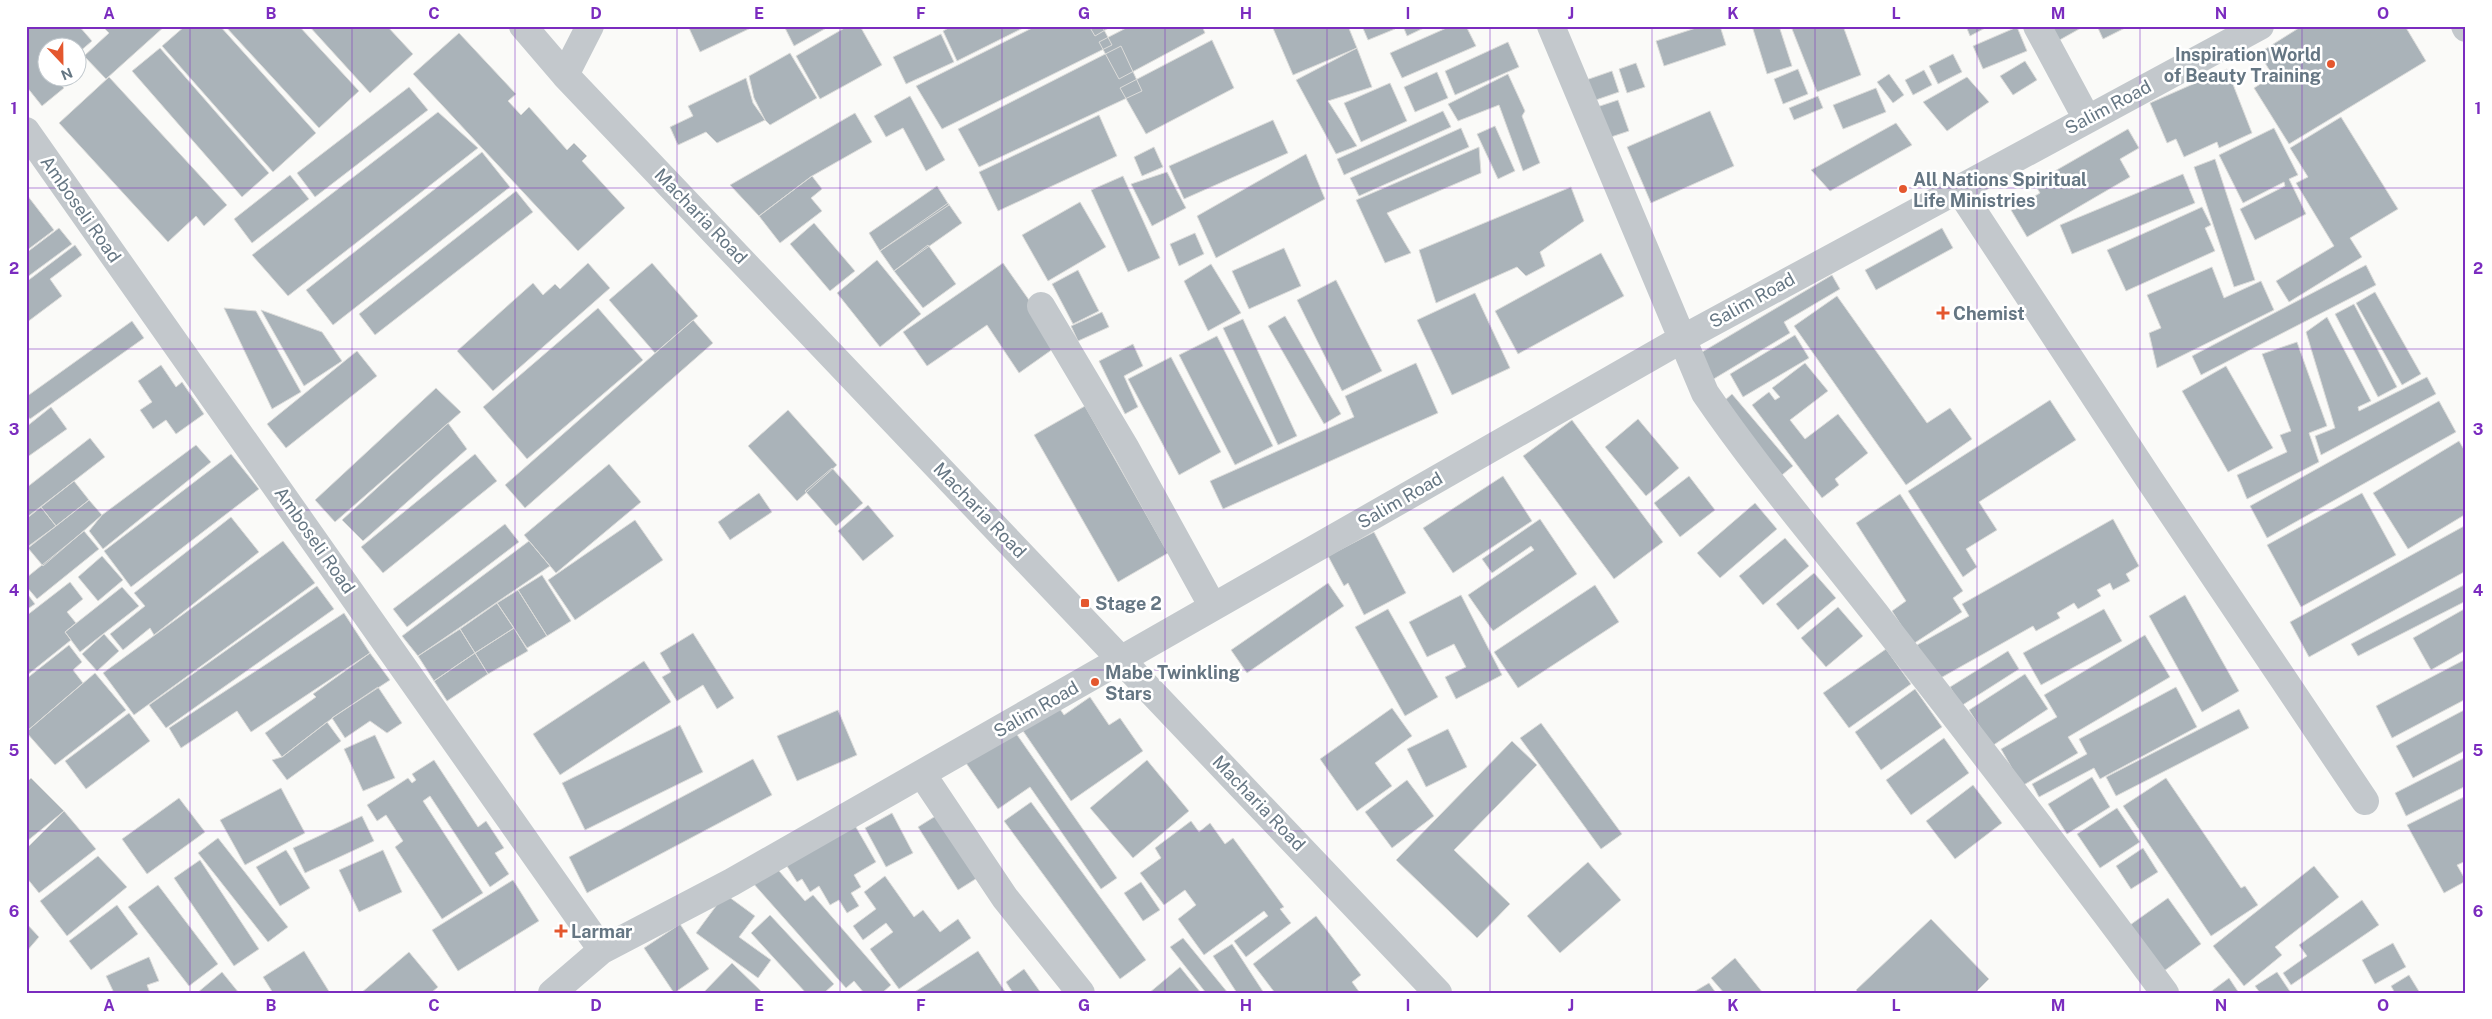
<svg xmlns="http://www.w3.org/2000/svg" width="2492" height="1019" font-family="'Public Sans',sans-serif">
<rect width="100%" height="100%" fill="#fafaf8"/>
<path fill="#aab3b9" stroke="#dcdcda" d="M32,26H79L92,41L78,53V48H48V78H56L64,88L42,106L26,86V31Z
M102,26H165L106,79L84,56L109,33Z
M185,26H220L316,133L273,172L162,46Z
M225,26H299L359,91L319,128Z
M309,26H387L413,54L370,93Z
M688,26H755L700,52Z
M784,26H830L794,46Z
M848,26H860L882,65L820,99L796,56Z
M952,26H1027L957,61L943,31Z
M1036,26H1102L1112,45L942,129L916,86Z
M1089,26H1112L1095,36Z
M1130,26H1202L1205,33L1119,79L1099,42Z
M1272,26H1348L1357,48L1293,75Z
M1362,26H1393L1395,29L1368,40Z
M1403,26H1428L1407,36Z
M1451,26H1466L1476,46L1402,78L1390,53Z
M1702,26H1720L1726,45L1664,66L1656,41Z
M1752,26H1779L1792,66L1767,74Z
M1800,26H1843L1861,75L1817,92L1792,29Z
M1966,26H1989L1970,36Z
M2048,26H2080L2081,28L2056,42Z
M2097,26H2124L2125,28L2103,39Z
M2302,26H2405L2426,61L2289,144L2254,88L2273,76L2259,53Z
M2017,27L2027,51L1983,69L1973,46Z
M459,33L516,94L508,101L521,115L529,107L567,150L574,143L587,156L582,161L625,208L578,251L413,74Z
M941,34L954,62L906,84L893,57Z
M1212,40L1234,88L1146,134L1120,88Z
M1508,42L1519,67L1455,95L1445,71Z
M1121,46L1142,91L979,167L958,129Z
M160,48L269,173L242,197L132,71Z
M1357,48L1372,87L1328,101L1357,146L1336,154L1296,80Z
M790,53L817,98L770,125L765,120L754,98L749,76Z
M1953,54L1962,72L1938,84L1929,66Z
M2025,61L2037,80L2013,95L2000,76Z
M1636,63L1645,87L1627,93L1619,69Z
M1798,69L1808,94L1783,104L1774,79Z
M2227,69L2252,133L2219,148L2217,142L2184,157L2176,139L2167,143L2150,103Z
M1924,70L1932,85L1913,95L1905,80Z
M1612,71L1619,92L1593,101L1586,80Z
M1437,72L1448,98L1415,112L1404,87Z
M1508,74L1525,111L1522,116L1540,163L1523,171L1499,105L1458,121L1448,104Z
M1889,74L1904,95L1893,103L1877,82Z
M109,77L227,205L204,226L196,216L168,242L59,123Z
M1967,77L1989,102L1947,131L1923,102Z
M746,78L753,103L765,120L717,143L706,132L678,145L670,127L693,116L688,106Z
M1390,83L1407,121L1361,142L1344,103Z
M409,87L428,110L315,197L297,173Z
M1876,88L1886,112L1843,129L1833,105Z
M910,96L945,160L926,171L903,128L886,137L874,116Z
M1818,96L1823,108L1794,120L1789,108Z
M1618,100L1629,131L1608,138L1597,107Z
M1443,111L1451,127L1344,175L1337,159Z
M1710,111L1734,166L1651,203L1627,147Z
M438,112L478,148L288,296L252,255Z
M855,113L872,142L812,176L759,216L730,185Z
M1099,115L1117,156L998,211L979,172Z
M2341,117L2398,209L2350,238L2362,257L2289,302L2276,281L2334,246L2296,183L2308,177L2290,148Z
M1273,120L1288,153L1184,199L1169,166Z
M1896,123L1912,145L1830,191L1811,170Z
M1495,126L1515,171L1498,179L1477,134Z
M1461,128L1469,147L1359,196L1350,178Z
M2274,128L2298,175L2289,179L2306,214L2255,240L2240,209L2285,186L2284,182L2243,203L2219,155Z
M2128,129L2139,148L2120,159L2130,177L2027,237L2011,210L2040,193L2034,183Z
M1154,147L1163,167L1142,176L1134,157Z
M1479,147L1481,173L1387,213L1411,253L1385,263L1356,200Z
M482,152L510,187L333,325L306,290Z
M1306,154L1325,199L1216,258L1197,216Z
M2215,159L2255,280L2234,287L2194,167Z
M1167,172L1186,208L1152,226L1131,184Z
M2183,174L2195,203L2072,254L2060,225Z
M290,175L309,199L252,243L234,219Z
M812,176L822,189L811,198L822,211L780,243L759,216Z
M1123,176L1160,258L1128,272L1091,190Z
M937,186L949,205L880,251L869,233Z
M1571,187L1584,221L1540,252L1545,266L1526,276L1517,267L1436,303L1419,250Z
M516,191L533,212L375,335L359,314Z
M27,195L54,230L26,251V196Z
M1080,202L1106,247L1048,281L1022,235Z
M948,203L962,223L894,271L880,251Z
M2202,207L2211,225L2205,228L2215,251L2126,291L2107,250Z
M814,223L855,271L830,291L790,244Z
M59,228L72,244L26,278V253Z
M1942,228L1953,248L1876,290L1865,270Z
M1195,233L1204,254L1179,266L1170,244Z
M75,245L82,255L50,279L62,296L26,323V282Z
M928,245L956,284L923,308L894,271Z
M1284,248L1301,286L1249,309L1232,271Z
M1601,253L1624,296L1518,354L1495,311Z
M877,260L921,314L880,347L837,293Z
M588,263L610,288L493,391L457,351L533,283L543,295L555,284L560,289Z
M652,263L698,316L655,353L609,300Z
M1003,263L1060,344L1019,373L987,325L927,366L903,332Z
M1211,264L1241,313L1208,331L1184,281Z
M2366,265L2376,285L2201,375L2192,356Z
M2212,267L2224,298L2261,281L2274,310L2157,368L2149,333L2161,328L2147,295Z
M1078,270L1099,311L1073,324L1052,284Z
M1832,275L1840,289L1784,322L1790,333L1712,380L1697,355Z
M1336,280L1382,371L1342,391L1297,300Z
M2375,292L2421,374L2402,385L2356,303Z
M1475,293L1510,368L1452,395L1417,320Z
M1837,296L1927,423L1950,408L1972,439L1906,485L1794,326Z
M2354,304L2397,387L2378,397L2335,314Z
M224,308L256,311L301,392L272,409Z
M598,308L643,360L527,459L483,407Z
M261,310L322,332L342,361L304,386Z
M1102,312L1109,327L1078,341L1071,326Z
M1285,316L1341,414L1324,424L1268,326Z
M2327,317L2371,401L2358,407L2359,411L2427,377L2436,394L2321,455L2315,436L2335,428L2306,332Z
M1243,319L1297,436L1278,445L1223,328Z
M693,320L713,343L525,508L505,485Z
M132,321L144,338L30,419L26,414V397Z
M1795,335L1809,358L1743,397L1730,374Z
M1217,336L1273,446L1235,465L1179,355Z
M2297,342L2327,426L2309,433L2319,462L2247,499L2237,475L2287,452L2280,435L2291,431L2262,354Z
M1133,344L1143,366L1124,376L1138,407L1125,414L1099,361Z
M357,351L377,376L286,448L267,424Z
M1171,357L1221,452L1179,475L1128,379Z
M1416,363L1438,413L1223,509L1210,481L1354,417L1345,396Z
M1805,363L1828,391L1790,420L1805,439L1838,414L1868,453L1835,479L1839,485L1822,498L1752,405L1769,392L1775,400L1780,397L1772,388Z
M161,365L176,387L182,382L204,414L176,434L166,420L153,429L140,410L152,402L138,381Z
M2226,366L2273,448L2228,472L2182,391Z
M436,388L461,412L335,522L315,500Z
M1732,394L1793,466L1777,479L1717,407Z
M2050,400L2076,440L1979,502L1997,530L1966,549L1977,567L1963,577L1908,491Z
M2439,401L2456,432L2267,538L2250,506Z
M1085,406L1168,553L1118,582L1034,435Z
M51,407L67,429L26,458V427Z
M788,410L837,465L797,501L748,446Z
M1638,419L1679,468L1646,496L1605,447Z
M1572,420L1663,542L1614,579L1523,456Z
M448,423L467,449L363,541L342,520Z
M90,438L105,457L26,518V488Z
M2459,441L2466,453V514L2408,549L2373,493Z
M196,445L211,462L103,549L89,531L102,515Z
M231,454L259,489L131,587L104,551Z
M475,454L497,481L383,573L361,547Z
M609,464L641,502L556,573L524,535Z
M832,468L863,503L836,526L805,491Z
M1503,476L1532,521L1453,573L1423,528Z
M1689,476L1715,510L1680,537L1654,503Z
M74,481L89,500L56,526L41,507Z
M759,493L772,512L730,540L718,522Z
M2362,493L2396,555L2301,607L2267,545Z
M1900,494L1963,591L1953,598L1962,612L1913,644L1892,611L1906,601L1856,523Z
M89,500L102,515L43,566L28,548Z
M1755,503L1777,529L1720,578L1697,553Z
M868,505L894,536L863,561L838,531Z
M41,507L56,526L26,548V519Z
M231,517L259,552L154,635L150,628L123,650L110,634L145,606L134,593Z
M1540,519L1577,574L1493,631L1468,595L1534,550L1531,546L1492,573L1482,559Z
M2113,519L2139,566L2126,574L2130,581L2113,590L2110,583L2097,590L2101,596L2078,609L2074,603L2057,613L2060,618L2036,631L2033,626L1937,680L1917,645L1969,616L1962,604Z
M635,520L663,560L575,620L548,580Z
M505,524L519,542L407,627L393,609Z
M2466,525V571L2309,657L2290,622Z
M84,531L99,549L37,599L26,586V578Z
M1374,532L1406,593L1364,615L1348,583L1344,586L1328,556Z
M1785,538L1809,566L1763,605L1739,576Z
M283,541L315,583L134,715L103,673Z
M529,541L550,566L418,656L402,636Z
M102,556L123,580L98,601L78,577Z
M1814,573L1836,598L1798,630L1776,604Z
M542,575L571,621L547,636L518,590Z
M70,582L83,599L67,612L76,623L65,632L71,640L26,676V616Z
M1328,583L1344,606L1247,673L1231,650Z
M2466,584V601L2358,656L2351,644Z
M1595,585L1619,622L1518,688L1494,652Z
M317,586L334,609L166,728L149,705Z
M122,587L139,606L80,652L65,632Z
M518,590L547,636L527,648L497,603Z
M26,592L35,604L26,610Z
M1461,595L1502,675L1456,699L1445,677L1466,667L1454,644L1427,657L1409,622Z
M2185,595L2239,691L2202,712L2149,616Z
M497,603L514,628L475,653L460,629Z
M1838,607L1863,636L1826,667L1801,638Z
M2466,608V650L2431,670L2413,638Z
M1388,609L1438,697L1405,716L1355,627Z
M2104,609L2122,641L2041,685L2023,653Z
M344,613L370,653L251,732L237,711L181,748L169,728Z
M514,628L528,651L488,674L475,653Z
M460,629L475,653L434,681L418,656Z
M693,633L734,698L717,709L703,685L677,701L662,677L671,672L660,653Z
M104,634L119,651L97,671L82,654Z
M2145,635L2170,677L2068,737L2078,753L2022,786L2001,749L2057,717L2044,695Z
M69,645L82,662L73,670L83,683L26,732V679Z
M1886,649L1911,684L1849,728L1823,693Z
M2008,651L2019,669L1961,706L1950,687Z
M370,653L390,680L335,716L282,757L265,733L316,697L313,694Z
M475,653L488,674L447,701L434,681Z
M2466,659V699L2392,738L2376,706Z
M644,661L671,702L560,775L533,734Z
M95,673L126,710L55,765L26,732Z
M2025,674L2048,709L1992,746L1969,710Z
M378,687L402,723L387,733L370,721L345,738L332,718Z
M2176,687L2197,727L2100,779L2094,768L2039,797L2032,784L2087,754L2079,739Z
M1915,689L1942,727L1881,770L1855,732Z
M1090,697L1109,725L1120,718L1143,751L1071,801L1021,728L1056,703L1064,715Z
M1392,708L1412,736L1375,763L1392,786L1357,811L1320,759Z
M2239,709L2249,728L2116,796L2106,777Z
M2466,709V750L2413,778L2396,746Z
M838,710L857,755L797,781L777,736Z
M129,713L150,741L86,789L65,761Z
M327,722L341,741L287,780L272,760L282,757Z
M1541,723L1622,834L1601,849L1520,738Z
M680,725L703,772L585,830L562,783Z
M1013,729L1117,878L1101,889L1030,787L998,809L966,763Z
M1448,729L1467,767L1426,787L1407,749Z
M375,735L395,778L363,791L344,749Z
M1944,738L1969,773L1911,815L1886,780Z
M1512,741L1537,765L1454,850L1510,904L1477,938L1396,860Z
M2466,757V786L2406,816L2395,793Z
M753,759L772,795L587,893L569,857Z
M434,760L478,827L486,821L504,848L495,853L509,874L490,887L430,796L423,801L483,893L442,919L395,847L403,841L386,815L377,821L367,805L408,778L412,783L416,780L412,774Z
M1147,760L1189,811L1133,858L1090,808Z
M2092,777L2110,807L2067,834L2048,804Z
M31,778L64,811L26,842V783Z
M2166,778L2241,888L2245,886L2258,905L2211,936L2123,806Z
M1407,780L1434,816L1392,848L1365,812Z
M1973,785L2002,823L1955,859L1926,821Z
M281,788L305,833L245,865L220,820Z
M2466,796V861L2457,865L2466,881L2444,893L2407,825Z
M179,798L205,832L147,874L122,839Z
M1031,802L1146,960L1120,979L1004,821Z
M2117,808L2140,842L2100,868L2077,834Z
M64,811L96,849L39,893L26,877V849Z
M942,812L982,875L958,890L918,827Z
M892,813L913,853L886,867L865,828Z
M362,816L374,841L305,873L293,848Z
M1191,821L1199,832L1210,823L1225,844L1233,838L1284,907L1280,909L1291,923L1246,957L1234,941L1268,916L1264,911L1204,955L1178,919L1196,905L1185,890L1164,905L1140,873L1161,858L1155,848Z
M853,822L876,862L854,875L861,887L851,893L859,906L847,913L839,900L830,905L819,886L810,892L802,879L797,882L785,863Z
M218,838L288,927L268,942L198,853Z
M2143,848L2158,872L2131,889L2116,866Z
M286,850L310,888L280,906L256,867Z
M383,850L402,892L359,912L339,870Z
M98,856L127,887L67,936L40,901Z
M200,860L259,949L234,966L174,878Z
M1588,862L1621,900L1560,953L1527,916Z
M773,864L805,901L813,895L891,985L882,993H864L854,981L846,988L752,882Z
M2314,866L2339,897L2275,947L2282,955L2244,986L2213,946Z
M885,876L914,917L923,910L940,932L958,919L971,938L899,989L870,949L893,932L886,923L863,940L853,926L876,909L864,892Z
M513,880L539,921L458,971L432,930Z
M1141,882L1160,910L1143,921L1124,893Z
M158,885L218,964L189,986L128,907Z
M725,894L755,916L739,937L771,960L758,978L696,933Z
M2168,898L2201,944L2164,971L2130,925Z
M2362,900L2379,925L2291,985L2283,973L2307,956L2299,945Z
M117,905L138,934L91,970L69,941Z
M770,915L834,984L824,993H806L751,933Z
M1316,916L1361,975L1352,982L1360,993H1275L1253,964Z
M1931,919L1989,979L1975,993H1859L1856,990Z
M26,923L39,937L26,952Z
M680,924L709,969L674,993L644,948Z
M1183,938L1228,993H1206L1170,947Z
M2393,943L2406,967L2375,984L2362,960Z
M1232,944L1264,993H1237L1213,956Z
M304,951L330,993H273L263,977Z
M978,951L1006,993H913Z
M409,952L438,987L431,993H361Z
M149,957L159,981L147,985L150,993H114L106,976Z
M1735,958L1763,993H1724L1711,978Z
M732,963L763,993H703Z
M1180,967L1201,993H1149Z
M1024,969L1041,993H1013L1006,982Z
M222,972L239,993H197Z
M2277,972L2291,993H2260L2255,986Z
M2409,975L2420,993H2395L2391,986Z
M2229,978L2239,993H2209Z
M1709,983L1716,993H1692Z"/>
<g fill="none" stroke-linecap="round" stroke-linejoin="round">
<path stroke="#c3c8cc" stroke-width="28" d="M523,26L565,75L1438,993
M1551,26L1705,393C1759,472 1822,545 1881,621C1977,744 2072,867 2165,993
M2037,26L2087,119
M2465,26L2466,28
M565,75L590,26
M26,131L602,950
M1958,188L2149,479L2365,801
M1041,306L1126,449L1213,607
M922,774L1005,898L1081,993
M552,993L602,950L732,882L1682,339L2260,26"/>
</g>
<path fill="none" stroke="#7b2cbf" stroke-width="1" stroke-opacity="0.55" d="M190,26V993M352,26V993M515,26V993M677,26V993M840,26V993M1002,26V993M1165,26V993M1327,26V993M1490,26V993M1652,26V993M1815,26V993M1977,26V993M2140,26V993M2302,26V993M26,188H2466M26,349H2466M26,510H2466M26,670H2466M26,831H2466"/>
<g fill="#e4572e" stroke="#fff" stroke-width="2">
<circle cx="2331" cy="64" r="5"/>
<circle cx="1903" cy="189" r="5"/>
<path d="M1940.5 305.5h5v5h5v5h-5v5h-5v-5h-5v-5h5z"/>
<rect x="1080" y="598" width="10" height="10" rx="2.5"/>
<circle cx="1095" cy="682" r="5"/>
<path d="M558.5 923.5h5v5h5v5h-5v5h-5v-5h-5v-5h5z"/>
</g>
<g text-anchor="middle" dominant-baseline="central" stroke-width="5" stroke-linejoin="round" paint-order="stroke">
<g font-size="18" font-weight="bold" fill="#657683" stroke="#fff" text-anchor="start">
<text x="2321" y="54" text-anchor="end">Inspiration World<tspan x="2321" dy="21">of Beauty Training</tspan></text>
<text x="1913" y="179">All Nations Spiritual<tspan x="1913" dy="21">Life Ministries</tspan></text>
<text x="1953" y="313">Chemist</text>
<text x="1095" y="603">Stage 2</text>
<text x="1105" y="672">Mabe Twinkling<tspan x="1105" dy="21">Stars</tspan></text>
<text x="571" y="931">Larmar</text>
</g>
<g font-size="18" fill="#657683" stroke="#fff">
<text transform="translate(2108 107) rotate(-28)">Salim Road</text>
<text transform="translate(81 209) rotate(55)">Amboseli Road</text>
<text transform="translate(701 216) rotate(46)">Macharia Road</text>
<text transform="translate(1752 300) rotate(-29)">Salim Road</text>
<text transform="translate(1400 500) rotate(-30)">Salim Road</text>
<text transform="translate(980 510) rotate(46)">Macharia Road</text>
<text transform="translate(315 540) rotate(55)">Amboseli Road</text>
<text transform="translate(1036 709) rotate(-30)">Salim Road</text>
<text transform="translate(1259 803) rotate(46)">Macharia Road</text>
</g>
</g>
<rect width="2492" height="1019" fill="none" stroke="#ffffff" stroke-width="55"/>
<g transform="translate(62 62) rotate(158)"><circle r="24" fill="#ffffff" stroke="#c1c8cd"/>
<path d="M0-4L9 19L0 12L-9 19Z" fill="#e4572e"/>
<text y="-8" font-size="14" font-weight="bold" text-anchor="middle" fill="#657683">N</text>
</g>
<rect x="28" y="28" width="2436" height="964" fill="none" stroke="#7b2cbf" stroke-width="2"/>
<g font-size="16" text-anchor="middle" font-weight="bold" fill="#7b2cbf">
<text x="109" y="19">A</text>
<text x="271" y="19">B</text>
<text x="434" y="19">C</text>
<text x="596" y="19">D</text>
<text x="759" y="19">E</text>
<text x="921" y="19">F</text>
<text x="1084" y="19">G</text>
<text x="1246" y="19">H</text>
<text x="1408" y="19">I</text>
<text x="1571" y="19">J</text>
<text x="1733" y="19">K</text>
<text x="1896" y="19">L</text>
<text x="2058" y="19">M</text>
<text x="2221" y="19">N</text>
<text x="2383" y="19">O</text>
<text x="14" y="114">1</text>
<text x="2478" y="114">1</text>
<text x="14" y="274">2</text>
<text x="2478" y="274">2</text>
<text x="14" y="435">3</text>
<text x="2478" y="435">3</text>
<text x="14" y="596">4</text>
<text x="2478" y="596">4</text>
<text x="14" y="756">5</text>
<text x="2478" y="756">5</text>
<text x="14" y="917">6</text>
<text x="2478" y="917">6</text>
<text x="109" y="1011">A</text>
<text x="271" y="1011">B</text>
<text x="434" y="1011">C</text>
<text x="596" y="1011">D</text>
<text x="759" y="1011">E</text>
<text x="921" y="1011">F</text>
<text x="1084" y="1011">G</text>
<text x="1246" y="1011">H</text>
<text x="1408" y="1011">I</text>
<text x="1571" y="1011">J</text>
<text x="1733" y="1011">K</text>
<text x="1896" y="1011">L</text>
<text x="2058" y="1011">M</text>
<text x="2221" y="1011">N</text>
<text x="2383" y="1011">O</text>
</g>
</svg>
